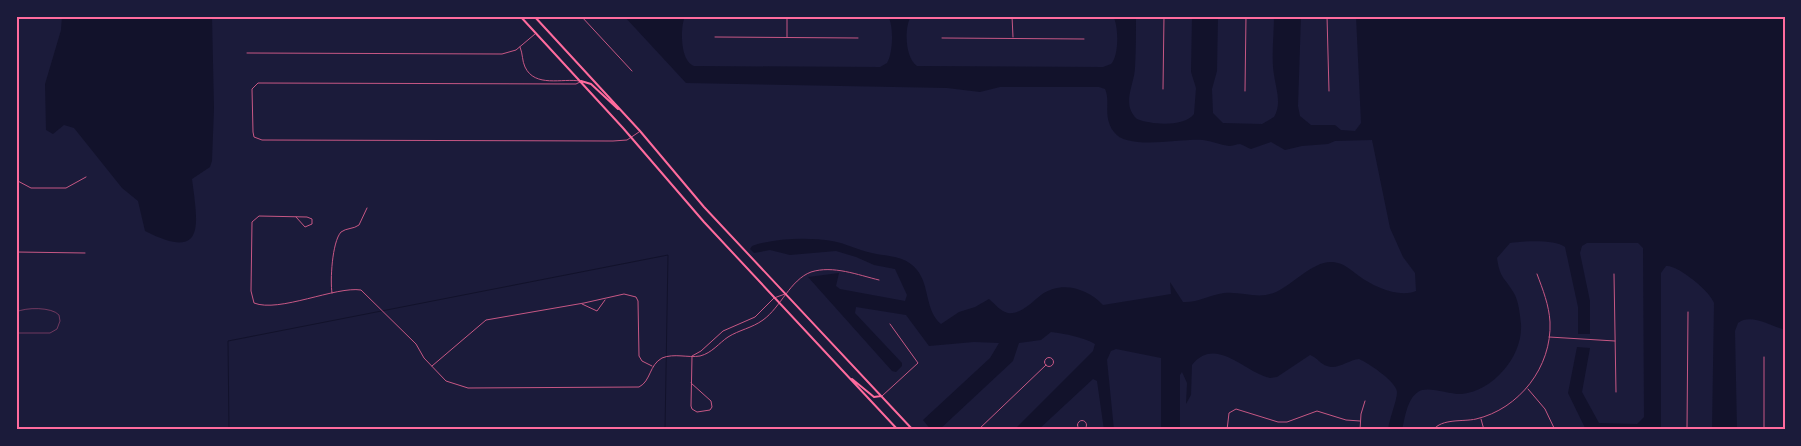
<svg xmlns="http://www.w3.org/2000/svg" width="1801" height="446" font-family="Mulish,sans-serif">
<rect width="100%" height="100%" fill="#1b1b3a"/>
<path fill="#12122b" d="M62,16H212L214,108L212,161L210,167L192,179C198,225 206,262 145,231L138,201L122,188L74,128L64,125L53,134L46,130L45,84L61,30Z
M624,16H685C680,28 680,61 694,66L880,67L887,63C893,53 894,26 888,16H911C904,28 905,58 917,66L1103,67L1111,64C1119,56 1119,26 1113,16H1136C1136,33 1136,51 1135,68C1134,86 1121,104 1137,119C1152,125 1184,127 1194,114L1196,88L1191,72L1192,16H1218L1217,71L1212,89L1213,113L1223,123L1262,124L1274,117C1282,104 1276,89 1274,75C1271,57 1274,35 1274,16H1301L1298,106L1300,116L1311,125H1335L1341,130L1355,131L1361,123L1356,16H1785V330C1771,326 1751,313 1738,323L1735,331L1737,430H1712L1714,303C1711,292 1677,264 1666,266L1661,273V430H1586L1568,393L1577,347L1590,348L1582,392L1599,423L1637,424L1644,417L1643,248L1638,243H1587L1582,246L1580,253L1590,301V334H1578V307L1565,247C1555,239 1523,241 1510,243L1497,258C1500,280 1506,278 1515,295C1519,304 1520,315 1521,324C1523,356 1494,390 1462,394C1450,395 1427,385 1418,392C1407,399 1405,418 1402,430H1388C1389,419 1397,401 1397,392C1396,381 1368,363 1359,359C1348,360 1338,370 1327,366C1320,364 1318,358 1310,355L1277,377L1270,378C1245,373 1216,335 1192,365L1191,395L1186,404L1187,383L1182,372L1180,375V430H1161V358L1116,349L1111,351L1107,360L1114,430H1104L1097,381L1093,379L1038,430H1014L1093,351L1095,344C1083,337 1066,334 1051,332L1041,340L1019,343L1013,361L939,430H931L923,420L990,358L999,343L974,342L929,346L906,315L856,307L855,313L902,363V366L896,372L892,371L808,277L839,273L836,286L840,289L905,301L907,295L895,269L874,265L856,257L836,251L790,255L770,250L754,253L750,249L752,246C774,238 809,237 832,241C845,243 858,250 872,253C889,257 905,255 917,270C930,286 925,311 941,324L959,312L975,307L989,299C995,304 1000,311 1008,313C1020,315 1032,302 1041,295C1062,280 1088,289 1103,305L1171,294L1170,282L1183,302C1197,303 1209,295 1224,293C1242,291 1258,300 1276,292C1293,284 1314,260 1333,262C1344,263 1351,270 1359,276C1374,287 1399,298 1416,291L1415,273L1403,257L1390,228L1372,140L1335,141L1328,144L1302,146L1285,150L1271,142L1251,149C1248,148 1243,145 1240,144C1237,144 1233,146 1229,146C1220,145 1212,141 1203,140C1182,138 1127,151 1114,132C1102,116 1111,102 1105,89L1099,87H1000L980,92L947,88L686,83Z"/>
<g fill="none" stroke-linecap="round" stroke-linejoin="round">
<path stroke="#12122b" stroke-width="1" d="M229,430L228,341L668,255L665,430"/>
<path stroke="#c65784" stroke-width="0.5" d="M16,312C26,307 52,307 59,315L60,321L57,329L50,333H16"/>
<path stroke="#c65784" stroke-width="1" d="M581,16L632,71
M1012,16L1013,37
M1327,16L1329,91
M715,37L858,38
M787,37V16
M942,38L1084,39
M520,47C523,54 522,61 525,67C535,88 562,78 580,81
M247,53L502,54L516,50L535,34
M580,82L576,84L258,83L252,89L253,132L254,137L262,140L613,141L627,140L639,132
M1163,89L1164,16
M1245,91L1246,16
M16,180L31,188H66L86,177
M296,217L305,227L312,224V219L307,217L259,216L252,222L251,291L254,303C279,313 336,286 361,290L416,344L424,358L446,381L468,388L639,387C651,381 649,365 662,358C674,353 688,358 700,356C712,353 719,343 728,337C739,330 752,328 763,320C781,307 790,280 811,272C833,265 858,275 879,280
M16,252L85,253
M1614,274L1616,392
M332,293C330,281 332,242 341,232C346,228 354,229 359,225L367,208
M582,304L597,311L605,300
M1549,337L1615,341
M692,356L701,351L723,331L755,317L774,298L785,294
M1044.5 362a4.5 4.5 0 1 1 9 0a4.5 4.5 0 1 1-9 0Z
M432,366L486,320L584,303L624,294L636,297L638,301L639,356L642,361L652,366
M691,383L711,401L712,407L710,410L697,412L692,409L691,406L692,357
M1528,389L1545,409L1555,430
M882,396L918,363L890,324
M1481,419L1484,430
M1077.5 425a4.5 4.5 0 1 1 9 0a4.5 4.5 0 1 1-9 0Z
M978,430L1046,365
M1227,430L1229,413L1236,409L1278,422H1287L1317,411L1346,420L1360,421
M1360,430L1361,414L1365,401
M1433,430C1442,418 1463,422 1476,419C1519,409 1552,367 1550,322C1549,305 1543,290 1537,274
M1687,430L1688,312
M1764,430V357"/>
<path stroke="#ff6b9d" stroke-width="2" d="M520,16L623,128L704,222L898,430
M534,16L640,131L704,207L913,430
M581,81L591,84L618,109
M852,379L874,397L881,396"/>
</g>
<rect width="1801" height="446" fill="none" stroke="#1b1b3a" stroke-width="35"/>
<rect x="18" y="18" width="1766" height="410" fill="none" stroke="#ff6b9d" stroke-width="2"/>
</svg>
